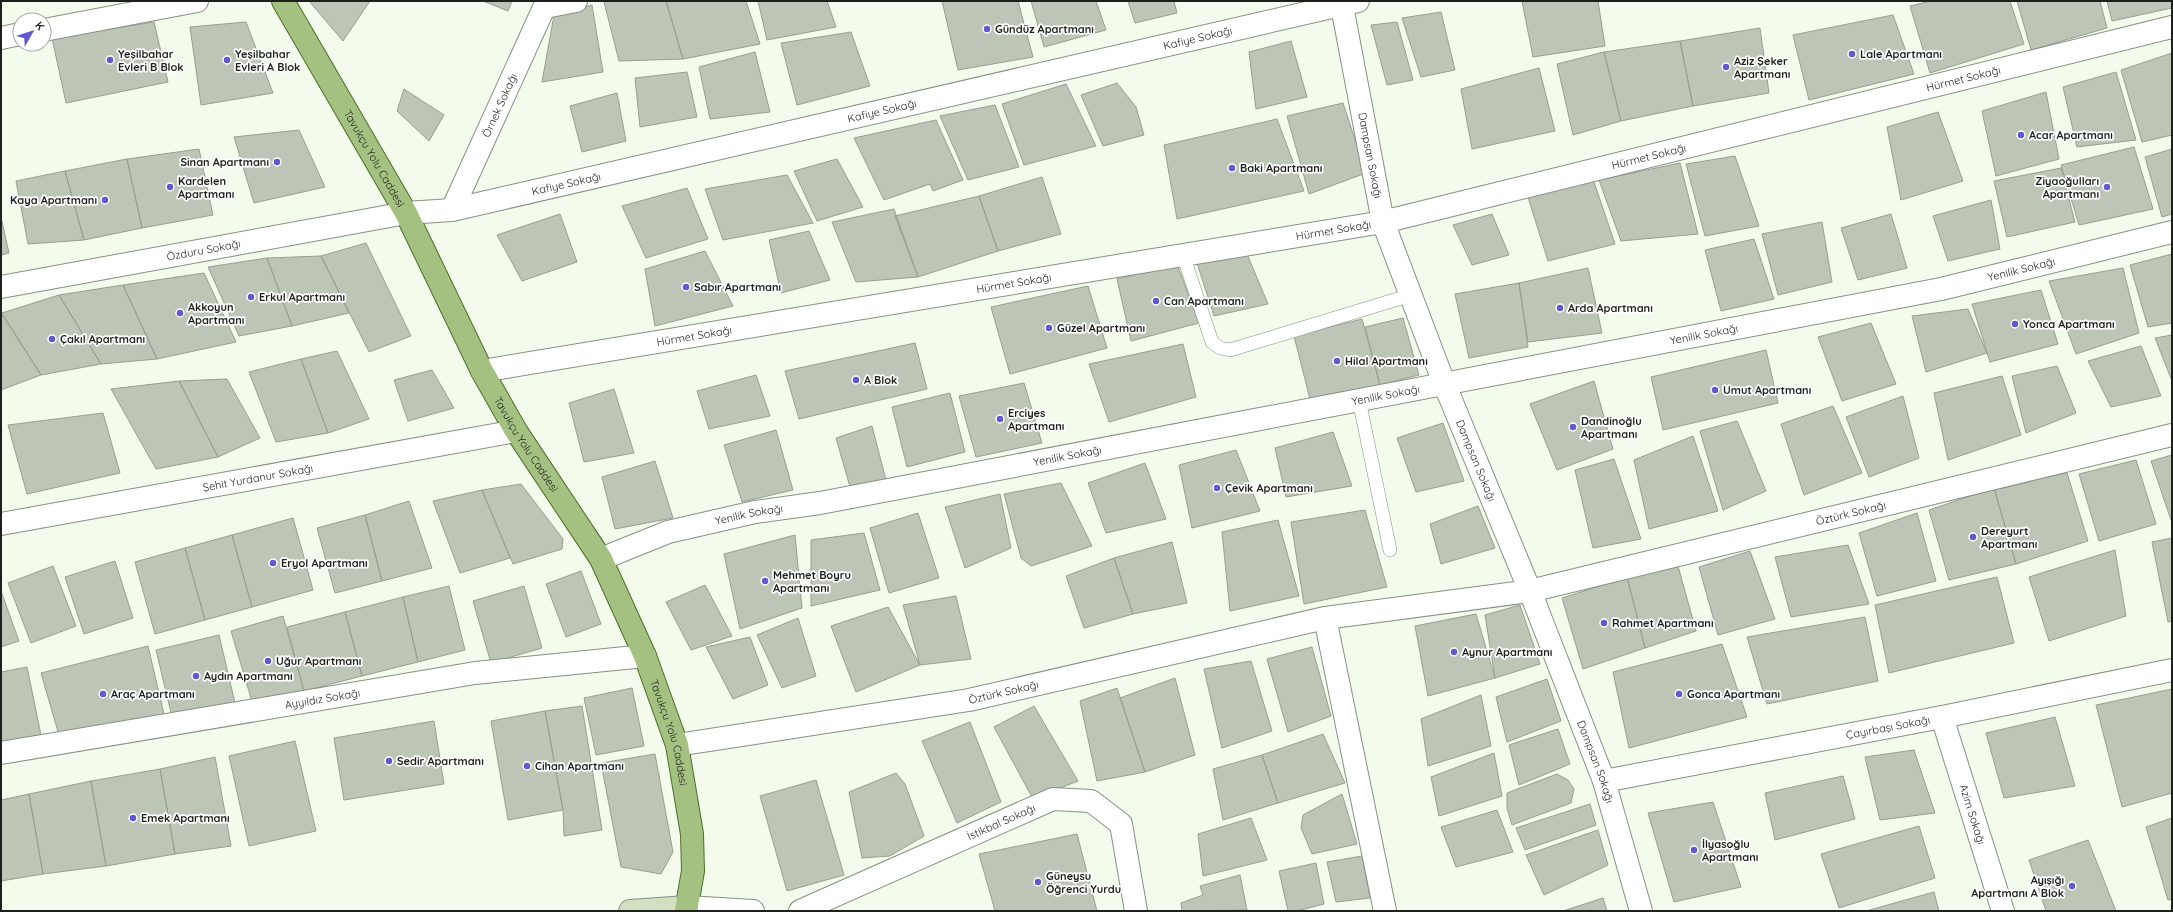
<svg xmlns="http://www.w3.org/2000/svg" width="2173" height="912" font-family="Quicksand,sans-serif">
<rect width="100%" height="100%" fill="#f3fbec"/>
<path fill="#bdc5b7" stroke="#979f92" d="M309,1H370L343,41Z
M483,1H512L508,11Z
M608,1H666L683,59L619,61L604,2Z
M666,1H746L760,44L683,59Z
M758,1H827L836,27L767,40Z
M942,1H1018L1033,57L958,70Z
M1031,1H1096L1106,30L1044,47Z
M1128,1H1174L1177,13L1135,23Z
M1522,1H1598L1605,46L1533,57Z
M1931,1H2010L2024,44L1930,73L1910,6Z
M2017,1H2100L2107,28L2031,50Z
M2107,1H2172V8L2112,21Z
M592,5L603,72L542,82L554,15Z
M1441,12L1455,70L1421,77L1402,18Z
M1893,15L1914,74L1809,100L1793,35Z
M154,22L168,82L66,103L52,38Z
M246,22L273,93L201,105L190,27Z
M1397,22L1413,80L1387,85L1371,25Z
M1760,28L1769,93L1693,106L1680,41Z
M851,32L870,86L797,105L781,43Z
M1291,41L1307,97L1256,109L1249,52Z
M1680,41L1693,106L1621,121L1604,52Z
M755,52L770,112L710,119L699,67Z
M1604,52L1621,121L1573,135L1557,64Z
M2172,53V135L2142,142L2121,70Z
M1539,68L1555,131L1472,149L1461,89Z
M687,72L697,117L640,127L635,78Z
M2116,72L2136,140L2077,147L2063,87Z
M1117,83L1136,107L1144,135L1103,146L1081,95Z
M1066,84L1096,146L1024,165L1002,104Z
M404,89L444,115L429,141L397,111Z
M2046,92L2059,159L1996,176L1982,111Z
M617,93L626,141L582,152L570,106Z
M1343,103L1366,173L1309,194L1287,116Z
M995,105L1019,167L968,180L940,116Z
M1938,112L1963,181L1901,200L1887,127Z
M1277,119L1304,191L1177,219L1164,145Z
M936,120L963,180L933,191L930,184L884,200L854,138Z
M299,130L325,187L254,203L234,137Z
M2134,147L2153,209L2079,225L2061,165Z
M199,149L213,215L142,228L127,159Z
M2172,149V214L2162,217L2145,157Z
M1735,156L1759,226L1705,236L1686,164Z
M127,159L142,228L84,240L65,171Z
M837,159L863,207L817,221L794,171Z
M1680,163L1698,234L1621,241L1599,180Z
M2061,168L2075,222L2007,237L1994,181Z
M65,171L84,240L28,244L16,181Z
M787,175L813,223L723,240L705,189Z
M1042,177L1061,234L998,251L979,196Z
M1593,179L1615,244L1548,261L1527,194Z
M687,188L708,239L646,258L622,206Z
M979,196L998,251L918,277L895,216Z
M1991,200L2000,249L1948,261L1933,216Z
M894,209L918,277L856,282L832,222Z
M560,214L577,262L522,281L497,235Z
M1492,214L1509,255L1472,265L1453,225Z
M1891,214L1907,268L1858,280L1841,228Z
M1,217L9,253L1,255Z
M1822,222L1832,282L1778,295L1762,234Z
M809,231L830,280L781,293L769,240Z
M1754,239L1774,299L1721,311L1705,250Z
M366,243L411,336L369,352L321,256Z
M705,251L733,306L655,326L645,269Z
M1247,254L1268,304L1214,316L1197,263Z
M2172,254V323L2148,327L2130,265Z
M321,256L349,313L292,326L267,258Z
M267,258L292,326L239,336L208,267Z
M1177,264L1199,323L1131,341L1117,279Z
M1588,268L1602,333L1528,342L1519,283Z
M2123,268L2139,333L2076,354L2049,281Z
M204,273L236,342L157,359L123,285Z
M1519,283L1528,347L1469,358L1455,294Z
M123,285L157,359L101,364L59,295Z
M1088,286L1107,348L1010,374L991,307Z
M2041,290L2058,344L1990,362L1972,304Z
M59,295L101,364L41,375L2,313Z
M1968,309L1987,353L1926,372L1912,316Z
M1,313L41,375L1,390Z
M1403,318L1419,375L1380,385L1365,327Z
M1362,319L1380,385L1311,403L1294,336Z
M1871,323L1896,384L1842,401L1818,337Z
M2172,335V381L2155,338Z
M915,343L927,389L799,419L785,371Z
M1183,344L1196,397L1109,422L1089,364Z
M2141,346L2161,396L2111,407L2088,361Z
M1766,350L1778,403L1663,430L1651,377Z
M337,351L369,419L328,433L301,359Z
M301,359L328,433L276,442L249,372Z
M2057,366L2076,413L2026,433L2012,376Z
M432,370L454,408L408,421L394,380Z
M756,375L770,416L709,429L697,391Z
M2002,376L2021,435L1948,460L1934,393Z
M227,379L260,438L218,457L179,381Z
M179,381L218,457L156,469L111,389Z
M1594,381L1613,449L1557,470L1530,404Z
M1024,383L1042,443L976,457L959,396Z
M614,389L634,453L584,462L569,403Z
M950,393L965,452L907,467L892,407Z
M1903,396L1919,458L1869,477L1846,417Z
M1833,406L1862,473L1804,495L1781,424Z
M103,413L120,473L27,494L8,425Z
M1737,421L1766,491L1723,510L1700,431Z
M1443,423L1464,481L1416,492L1397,438Z
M872,426L886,480L850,487L836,438Z
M776,430L793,490L742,502L724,445Z
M1333,432L1352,486L1286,497L1275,448Z
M1693,436L1718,511L1649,529L1634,460Z
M1236,450L1260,511L1192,528L1179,465Z
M2172,455V523L2151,461Z
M1614,459L1641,539L1593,548L1575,470Z
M2136,460L2156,524L2099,541L2079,474Z
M655,461L673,518L615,529L602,477Z
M1145,463L1166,519L1106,533L1088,483Z
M2067,473L2088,541L2016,564L1994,488Z
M1061,483L1092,546L1031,566L1021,558L1004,494Z
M521,484L563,539L562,549L513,564L482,490Z
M1994,488L2016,564L1949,580L1929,510Z
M482,490L510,558L460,573L433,501Z
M1000,494L1011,548L965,568L945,507Z
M409,501L432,568L382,581L365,515Z
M1478,506L1495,548L1441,564L1430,524Z
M1365,510L1387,587L1304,604L1291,522Z
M918,513L939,578L889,593L870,528Z
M1917,513L1936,581L1877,596L1859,533Z
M365,515L382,581L335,593L317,528Z
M293,518L313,590L252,607L232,535Z
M1278,520L1299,596L1230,611L1222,532Z
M864,533L880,590L811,606V540Z
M232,535L252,607L205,620L185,548Z
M795,535L802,608L740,629L724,554Z
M2172,538V621L2168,622L2152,542Z
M1172,542L1187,603L1133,614L1114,558Z
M1848,545L1869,604L1791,617L1775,557Z
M185,548L205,620L155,634L135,562Z
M2115,550L2126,616L2049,641L2029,577Z
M1750,551L1775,619L1718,635L1699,567Z
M1114,558L1133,614L1084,628L1066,576Z
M115,561L133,618L84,634L65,577Z
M53,566L76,626L31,643L8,583Z
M1678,566L1696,631L1645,648L1627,577Z
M581,571L601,624L566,637L546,584Z
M1627,577L1645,648L1583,669L1562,598Z
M1997,577L2014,643L1889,673L1875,605Z
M705,585L732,636L691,650L666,602Z
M449,586L465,650L418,662L403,597Z
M524,586L542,648L491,663L473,601Z
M1,591L19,641L1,647Z
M956,596L971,659L920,665L903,605Z
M403,597L418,662L362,676L345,612Z
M1520,605L1540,664L1495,678L1485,615Z
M888,607L920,665L856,692L831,626Z
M345,612L362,676L304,691L287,627Z
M1476,614L1495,678L1428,696L1415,626Z
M283,616L304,691L253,705L231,631Z
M1865,617L1878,681L1767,704L1747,637Z
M798,618L816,676L782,688L757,635Z
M219,635L235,703L172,717L156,650Z
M750,637L768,685L733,699L706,647Z
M1722,644L1747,717L1629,748L1613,672Z
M148,646L164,714L61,742L41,673Z
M1312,647L1331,716L1288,732L1267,659Z
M1251,661L1272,731L1222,748L1204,669Z
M27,667L41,735L1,743V672Z
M1175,678L1195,755L1145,772L1120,698Z
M1547,679L1561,721L1507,742L1496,697Z
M632,688L644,746L596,755L584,698Z
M1117,688L1145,772L1097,781L1080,701Z
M2172,689V793L2122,807L2096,705Z
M1481,695L1491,746L1428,766L1421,719Z
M582,706L602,830L564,836L563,810L545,711Z
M1034,706L1078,781L1033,799L994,727Z
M545,711L563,810L508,820L491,721Z
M2055,717L2075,786L2004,798L1986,733Z
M434,721L444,784L344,800L334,738Z
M970,722L1001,802L957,823L922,741Z
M1558,729L1570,764L1519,785L1509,745Z
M1323,734L1345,783L1278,803L1262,755Z
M295,741L316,831L249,846L229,756Z
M1914,750L1935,813L1880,820L1865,757Z
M1494,753L1502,796L1439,816L1431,777Z
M655,754L673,852L661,874L621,867L601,763Z
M1262,755L1278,803L1223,820L1213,769Z
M215,757L231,846L175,854L160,769Z
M160,769L175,854L106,866L91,781Z
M896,773L905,784L924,836L890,856L862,858L849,792Z
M1557,774L1568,780L1574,789L1571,803L1512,825L1507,808V793Z
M1843,776L1855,819L1775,840L1765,793Z
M816,780L844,875L787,891L760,796Z
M91,781L106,866L43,874L29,794Z
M29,794L43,874L1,881V800Z
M1342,794L1357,844L1312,854L1301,828L1303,815Z
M1713,802L1741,887L1674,902L1648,813Z
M1590,804L1596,825L1525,850L1516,828Z
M1497,810L1513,852L1456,867L1441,827Z
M1251,818L1267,860L1203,876L1198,834Z
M2172,818V899L2168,900L2146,827Z
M1919,826L1935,878L1839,908L1821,854Z
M1598,830L1608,865L1544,895L1526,855Z
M1077,834L1097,911H995L979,854Z
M2088,840L2116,911H2046L2029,860Z
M1362,856L1370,898L1336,902L1327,862Z
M1316,863L1324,904L1297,911H1288L1279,871Z
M1240,875L1247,910L1182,911L1181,903L1203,895L1200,886Z
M1934,892L1939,911H1866Z
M1603,898L1607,911H1563Z"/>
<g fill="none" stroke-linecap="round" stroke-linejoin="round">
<defs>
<path id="lane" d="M1183,255L1212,342L1220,348L1230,350L1411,295
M1359,400L1390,550"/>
<g id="street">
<path id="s1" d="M1341,1L1383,222L1444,383L1530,591L1604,781L1641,911"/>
<path d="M545,7L576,1"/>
<path d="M44,30L197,1"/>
<path d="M1,38L20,34"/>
<path id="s2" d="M452,210L547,1"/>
<path id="s3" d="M1,287L406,213L452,210L1358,1"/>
<path id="s4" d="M482,371L1383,222L2172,27"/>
<path id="s5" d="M1,524L516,431"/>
<path id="s6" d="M601,559L668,532L755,512L820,503L1941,289L2172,232"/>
<path id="s7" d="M1942,717L2003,911"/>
<path id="s8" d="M677,745L969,700L1325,618"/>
<path id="s9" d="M1,753L475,673L645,656"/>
<path id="s10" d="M1604,781L1942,717L2172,670"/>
<path d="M687,907L753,911"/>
<path id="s11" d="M800,911L1053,799L1091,801L1121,824L1136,911"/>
<path id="s12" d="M1385,911L1325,618L1530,591L2172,435"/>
</g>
<path id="secondary" d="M630,911L687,907"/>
<g id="primary">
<path id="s13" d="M283,1L406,213L482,371L516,431L601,559L645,656L677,745L692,834L693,871L686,911"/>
</g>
</defs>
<use href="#lane" stroke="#899083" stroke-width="14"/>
<use href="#street" stroke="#899083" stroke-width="24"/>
<use href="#secondary" stroke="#899083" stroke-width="24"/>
<use href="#primary" stroke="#4d6e27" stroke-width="24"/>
<use href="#lane" stroke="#fff" stroke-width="13"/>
<use href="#street" stroke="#fff" stroke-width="22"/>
<use href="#secondary" stroke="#d1e0c0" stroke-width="22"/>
<use href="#primary" stroke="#a4c182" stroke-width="22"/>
</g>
<g fill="#6059d2" stroke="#fff" stroke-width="1.5">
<circle cx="987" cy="29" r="4"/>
<circle cx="1852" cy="54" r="4"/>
<circle cx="110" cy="60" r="4"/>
<circle cx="227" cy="60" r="4"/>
<circle cx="1726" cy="67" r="4"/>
<circle cx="2021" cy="135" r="4"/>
<circle cx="277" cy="162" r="4"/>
<circle cx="1232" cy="168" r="4"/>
<circle cx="170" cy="187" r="4"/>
<circle cx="2107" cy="187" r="4"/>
<circle cx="105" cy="200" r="4"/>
<circle cx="686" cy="287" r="4"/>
<circle cx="251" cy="297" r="4"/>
<circle cx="1156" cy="301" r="4"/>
<circle cx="1560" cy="308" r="4"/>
<circle cx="180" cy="313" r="4"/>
<circle cx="2015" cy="324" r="4"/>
<circle cx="1049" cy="328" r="4"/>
<circle cx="52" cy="339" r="4"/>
<circle cx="1337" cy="361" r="4"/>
<circle cx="856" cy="380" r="4"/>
<circle cx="1715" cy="390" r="4"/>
<circle cx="1000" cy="419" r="4"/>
<circle cx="1573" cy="427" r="4"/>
<circle cx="1217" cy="488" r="4"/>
<circle cx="1973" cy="537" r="4"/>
<circle cx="273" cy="563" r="4"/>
<circle cx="765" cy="581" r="4"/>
<circle cx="1604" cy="623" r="4"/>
<circle cx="1454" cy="652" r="4"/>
<circle cx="268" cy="661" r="4"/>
<circle cx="196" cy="676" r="4"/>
<circle cx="103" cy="694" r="4"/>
<circle cx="1679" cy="694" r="4"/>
<circle cx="389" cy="761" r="4"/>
<circle cx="527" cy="766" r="4"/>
<circle cx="133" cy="818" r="4"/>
<circle cx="1694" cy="850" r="4"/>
<circle cx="1038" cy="882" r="4"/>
<circle cx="2072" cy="886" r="4"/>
</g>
<g text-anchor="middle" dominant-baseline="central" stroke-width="3.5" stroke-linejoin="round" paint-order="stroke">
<g font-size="11" font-weight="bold" fill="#1e201b" stroke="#fff" text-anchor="start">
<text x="995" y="29">Gündüz Apartmanı</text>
<text x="118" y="54">Yeşilbahar<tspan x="118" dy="13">Evleri B Blok</tspan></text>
<text x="235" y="54">Yeşilbahar<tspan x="235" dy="13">Evleri A Blok</tspan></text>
<text x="1860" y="54">Lale Apartmanı</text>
<text x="1734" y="61">Aziz Şeker<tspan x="1734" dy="13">Apartmanı</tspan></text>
<text x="2029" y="135">Acar Apartmanı</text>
<text x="269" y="162" text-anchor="end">Sinan Apartmanı</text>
<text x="1240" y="168">Baki Apartmanı</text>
<text x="178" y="181">Kardelen<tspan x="178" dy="13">Apartmanı</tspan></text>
<text x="2099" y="181" text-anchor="end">Ziyaoğulları<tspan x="2099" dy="13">Apartmanı</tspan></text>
<text x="97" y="200" text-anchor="end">Kaya Apartmanı</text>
<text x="694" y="287">Sabır Apartmanı</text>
<text x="259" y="297">Erkul Apartmanı</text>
<text x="1164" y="301">Can Apartmanı</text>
<text x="188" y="307">Akkoyun<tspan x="188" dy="13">Apartmanı</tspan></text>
<text x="1568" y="308">Arda Apartmanı</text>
<text x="2023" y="324">Yonca Apartmanı</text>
<text x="1057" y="328">Güzel Apartmanı</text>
<text x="60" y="339">Çakıl Apartmanı</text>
<text x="1345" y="361">Hilal Apartmanı</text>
<text x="864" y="380">A Blok</text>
<text x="1723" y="390">Umut Apartmanı</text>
<text x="1008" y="413">Erciyes<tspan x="1008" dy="13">Apartmanı</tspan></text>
<text x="1581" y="421">Dandinoğlu<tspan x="1581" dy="13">Apartmanı</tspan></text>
<text x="1225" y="488">Çevik Apartmanı</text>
<text x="1981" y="531">Dereyurt<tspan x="1981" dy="13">Apartmanı</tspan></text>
<text x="281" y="563">Eryol Apartmanı</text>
<text x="773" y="575">Mehmet Boyru<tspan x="773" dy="13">Apartmanı</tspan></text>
<text x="1612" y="623">Rahmet Apartmanı</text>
<text x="1462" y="652">Aynur Apartmanı</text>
<text x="276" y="661">Uğur Apartmanı</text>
<text x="204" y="676">Aydın Apartmanı</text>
<text x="111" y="694">Araç Apartmanı</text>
<text x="1687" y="694">Gonca Apartmanı</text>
<text x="397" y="761">Sedir Apartmanı</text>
<text x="535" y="766">Cihan Apartmanı</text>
<text x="141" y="818">Emek Apartmanı</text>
<text x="1702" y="844">İlyasoğlu<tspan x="1702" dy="13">Apartmanı</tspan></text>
<text x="1046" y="876">Güneysu<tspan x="1046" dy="13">Öğrenci Yurdu</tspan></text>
<text x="2064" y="880" text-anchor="end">Ayışığı<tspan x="2064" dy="13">Apartmanı A Blok</tspan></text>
</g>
<g font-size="11" fill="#1e201b" stroke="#fff">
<text stroke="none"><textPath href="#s3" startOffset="1223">Kafiye Sokağı</textPath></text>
<text stroke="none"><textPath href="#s4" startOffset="1511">Hürmet Sokağı</textPath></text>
<text stroke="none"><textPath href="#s2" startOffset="115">Örnek Sokağı</textPath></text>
<text stroke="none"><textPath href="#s3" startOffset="899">Kafiye Sokağı</textPath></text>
<text stroke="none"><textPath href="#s1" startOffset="157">Dampsan Sokağı</textPath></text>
<text stroke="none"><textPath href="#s4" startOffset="1187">Hürmet Sokağı</textPath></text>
<text stroke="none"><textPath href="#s13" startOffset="182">Tavukçu Yolu Caddesi</textPath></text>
<text stroke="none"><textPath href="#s3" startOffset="575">Kafiye Sokağı</textPath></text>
<text stroke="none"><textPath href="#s4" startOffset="863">Hürmet Sokağı</textPath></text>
<text stroke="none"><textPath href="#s3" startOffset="206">Özduru Sokağı</textPath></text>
<text stroke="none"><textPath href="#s6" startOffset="1451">Yenilik Sokağı</textPath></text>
<text stroke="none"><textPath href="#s4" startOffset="539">Hürmet Sokağı</textPath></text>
<text stroke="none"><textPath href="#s6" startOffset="1127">Yenilik Sokağı</textPath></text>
<text stroke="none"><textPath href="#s4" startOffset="215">Hürmet Sokağı</textPath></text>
<text stroke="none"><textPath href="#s6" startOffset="803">Yenilik Sokağı</textPath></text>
<text stroke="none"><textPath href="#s13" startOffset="506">Tavukçu Yolu Caddesi</textPath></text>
<text stroke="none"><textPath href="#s6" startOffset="479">Yenilik Sokağı</textPath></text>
<text stroke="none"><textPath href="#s1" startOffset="481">Dampsan Sokağı</textPath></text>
<text stroke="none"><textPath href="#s5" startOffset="261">Şehit Yurdanur Sokağı</textPath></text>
<text stroke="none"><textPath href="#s12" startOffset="836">Öztürk Sokağı</textPath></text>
<text stroke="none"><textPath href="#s6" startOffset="155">Yenilik Sokağı</textPath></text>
<text stroke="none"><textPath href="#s8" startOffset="331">Öztürk Sokağı</textPath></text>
<text stroke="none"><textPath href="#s9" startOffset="326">Ayyıldız Sokağı</textPath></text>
<text stroke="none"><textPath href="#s10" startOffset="289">Çayırbaşı Sokağı</textPath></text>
<text stroke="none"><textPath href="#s13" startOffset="830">Tavukçu Yolu Caddesi</textPath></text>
<text stroke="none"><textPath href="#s1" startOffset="805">Dampsan Sokağı</textPath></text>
<text stroke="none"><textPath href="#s7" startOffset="102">Azim Sokağı</textPath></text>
<text stroke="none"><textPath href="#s11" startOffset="220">İstikbal Sokağı</textPath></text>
</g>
</g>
<rect width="2173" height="912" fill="none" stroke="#1e201b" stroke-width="4"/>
<g transform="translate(32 32) rotate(51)"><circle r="19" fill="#ffffff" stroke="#a5a6a4"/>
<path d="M0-3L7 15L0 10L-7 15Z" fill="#6059d2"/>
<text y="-6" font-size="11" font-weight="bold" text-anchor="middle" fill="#1e201b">K</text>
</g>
</svg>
